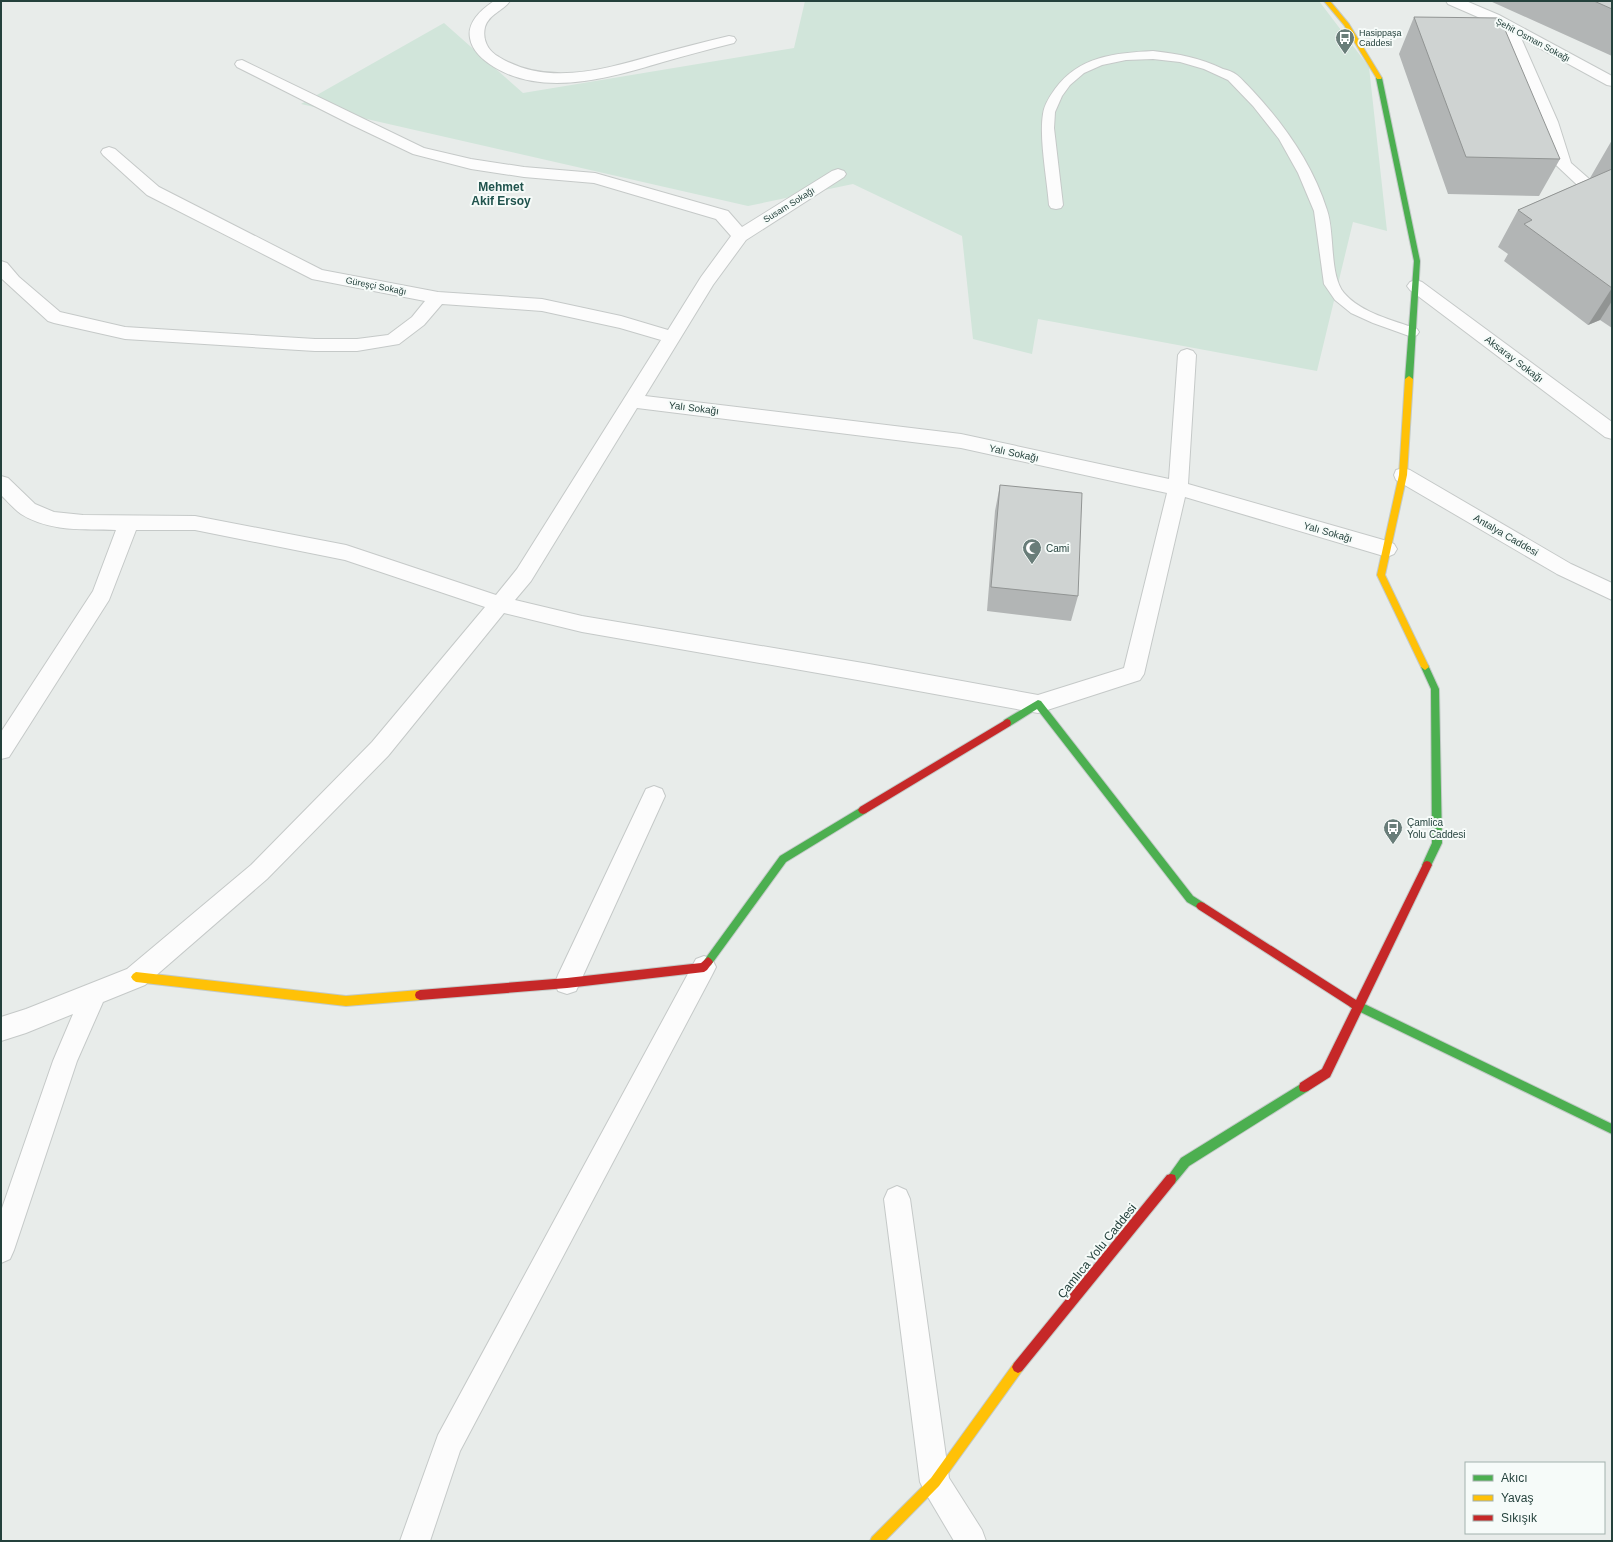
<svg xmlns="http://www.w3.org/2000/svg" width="1613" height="1542" font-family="Helvetica,sans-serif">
<rect width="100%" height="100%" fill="#e8ecea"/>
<path fill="#d1e5da" d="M805,1H1319L1369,67L1387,231L1353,222L1317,371L1038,319L1032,354L973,339L962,236L853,184L748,206L301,104L444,23L523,93L794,48Z"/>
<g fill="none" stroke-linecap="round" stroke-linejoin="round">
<defs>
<path id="lane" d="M1153,51C1178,54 1201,58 1223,69C1228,70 1233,72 1237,75C1242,79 1247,85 1252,90C1284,124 1313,165 1327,210C1335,233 1329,275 1344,293C1361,313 1393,320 1417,329L1419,332L1417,335L1412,337L1373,323L1351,313L1335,300L1324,284L1314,211L1298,173L1279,139L1253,106L1228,80L1204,69L1180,62L1153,59L1126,60L1102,65L1084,73L1070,85L1062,96L1055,112L1054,128L1063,205L1061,208L1056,209L1051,208L1049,205C1047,179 1039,138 1043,114C1044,105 1050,96 1055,89C1079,56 1115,53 1153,51Z"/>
<path id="street" d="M494,1H510C503,11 489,14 485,27C482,40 488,51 499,57C548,87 605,69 655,55C680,48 704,42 729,36L734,37L736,40L734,43C710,49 687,55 663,62C612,77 545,98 494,67C483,60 472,51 470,38C467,22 482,9 494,1Z
M1446,1H1466L1499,15L1612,76V86L1607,85L1521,38L1558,122L1571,163L1612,199V213L1606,212L1556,165L1542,122L1503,28L1448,4Z
M242,60L424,148L471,159L524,167L595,173L728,211L742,227L832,171L838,169L844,171L846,174L844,177L746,240L713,285L645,396L961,434L1169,479L1178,355L1181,351L1187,349L1193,351L1196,355L1188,484L1387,541L1394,544L1397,549L1394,554L1387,557L1185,497L1144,674L1140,680L1038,713L869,682L582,632L504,613L388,756L267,879L145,985L103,1002L77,1061L14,1250L10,1259L1,1263V1211L53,1061L73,1014L26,1033L1,1041V1017L26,1009L127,969L251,865L372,742L485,607L345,560L195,530H136L109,600L9,757L1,759V732L93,591L116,530C85,529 49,532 21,514C14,509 7,501 1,495V476L8,478L35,504L54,512L83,515L195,516L346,545L496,595L517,569L661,340L620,328L542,311L442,304L424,325L399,344L357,351H315L125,339L54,323L48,321L1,278V261L7,263L19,277L60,312L125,327L315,339H357L388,335L412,317L425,301L312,279L147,195L103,155L101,152L103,149L109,147L115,149L159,187L322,270L438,292L542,299L621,316L668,330L701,277L731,236L716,219L594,183L524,177L471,169L413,154L350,124L237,67L235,64L237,61ZM637,408L961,448L1167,493L1124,668L1038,695L869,664L582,616L515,600L531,581Z
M1416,280L1422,282L1612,422V439L1605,437L1410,290L1407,286L1410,282Z
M1403,468L1410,470L1571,564L1612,583V600L1557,574L1396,480L1394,475L1396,470Z
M654,786L662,789L665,796L576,991L567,994L558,991L555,983L558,975L646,789Z
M704,956L712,959L716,967L712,975L460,1451L430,1541H400L438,1435L696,959Z
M897,1186L906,1190L910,1199L949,1478L982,1530L986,1541H954L925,1492L920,1482L884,1199L888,1190Z"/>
<path id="fast" d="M1379,76L1382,78L1420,261L1413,379L1409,382L1405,379L1414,261L1376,78Z
M1425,664L1428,665L1439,689L1442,843L1430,868L1427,869L1424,868L1422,865L1432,843L1431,689L1421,667Z
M1038,700L1041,701L1193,896L1204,903L1206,906L1204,909L1201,910L1187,902L1037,709L1010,726H1004L1003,723L1004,720Z
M863,806L866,807L868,810L866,813L786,862L711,965L708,967L705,965L703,962L705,959L780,856Z
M1354,999L1612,1124V1134L1350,1007L1349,1004L1350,1001Z
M1304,1082L1308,1083L1309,1087L1308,1091L1189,1166L1175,1183L1171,1184L1167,1183L1166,1179L1181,1158Z"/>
<path id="slow" d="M1324,1H1330L1349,24L1382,78L1381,79H1377L1344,25Z
M1409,376L1413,379L1407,475L1385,575L1429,667L1425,670L1421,667L1377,575L1399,475L1405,379Z
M136,972L346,996L420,990L424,992L425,995L424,998L420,1000L346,1006L136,982L133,980L131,977L133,974Z
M1018,1361L1022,1363L1024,1367L1022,1371L939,1486L885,1541H870L872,1537L931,1478L1014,1363Z"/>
<path id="jam" d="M1007,719L1010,720L1011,723L1010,726L866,813L863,814L860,813L858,810L860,807Z
M1427,861L1430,862L1432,865L1330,1077L1308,1091L1304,1092L1300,1091L1299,1087L1300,1083L1322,1069L1352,1008L1198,909L1196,906L1198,903L1201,902L1204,903L1356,1000L1424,862Z
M708,957L711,959L713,962L707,970L704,972L567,988L420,1000L416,998L415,995L416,992L420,990L567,978L701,963Z
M1171,1174L1175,1175L1176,1179L1175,1183L1022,1371L1018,1373L1014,1371L1012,1367L1014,1363L1167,1175Z"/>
</defs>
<use href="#lane" stroke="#c5c9c8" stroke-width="2"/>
<use href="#street" stroke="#c5c9c8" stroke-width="2"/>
<use href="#fast" stroke="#c3cac8" stroke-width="2"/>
<use href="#slow" stroke="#c3cac8" stroke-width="2"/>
<use href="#jam" stroke="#c3cac8" stroke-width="2"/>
<use href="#lane" fill="#fcfcfc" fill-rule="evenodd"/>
<use href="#street" fill="#fcfcfc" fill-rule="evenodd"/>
<use href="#fast" fill="#4caf50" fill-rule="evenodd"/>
<use href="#slow" fill="#ffc107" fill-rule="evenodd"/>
<use href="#jam" fill="#c62828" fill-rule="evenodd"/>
</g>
<path fill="#b2b5b5" d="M1490,1H1612V56Z
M1414,17L1560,159L1539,196L1448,194L1399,54Z
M1612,140V328L1600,320L1588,325L1504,261L1508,254L1498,247L1518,210L1591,178H1590Z
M1000,485L1078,596L1071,621L987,611L995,511Z"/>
<path fill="#919493" d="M1612,288V301L1600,320L1588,325Z"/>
<path fill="#cfd3d2" stroke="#919493" d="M1594,1H1612V9Z
M1414,17L1500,18L1560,159L1466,157Z
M1612,169V288L1524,224L1532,220L1518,210Z
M1000,485L1082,493L1078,596L991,587Z"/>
<defs>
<symbol id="bus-pin" viewBox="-11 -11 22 30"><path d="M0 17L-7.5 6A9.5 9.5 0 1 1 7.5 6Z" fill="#697d79" stroke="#f6fbf9"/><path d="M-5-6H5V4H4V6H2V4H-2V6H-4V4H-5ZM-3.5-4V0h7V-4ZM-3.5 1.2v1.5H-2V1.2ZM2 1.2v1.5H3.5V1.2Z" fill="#fff"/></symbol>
<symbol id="mosque-pin" viewBox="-11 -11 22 30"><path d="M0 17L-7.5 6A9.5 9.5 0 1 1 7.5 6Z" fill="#697d79" stroke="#f6fbf9"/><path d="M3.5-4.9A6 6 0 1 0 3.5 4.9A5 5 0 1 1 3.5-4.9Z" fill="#fff"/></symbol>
</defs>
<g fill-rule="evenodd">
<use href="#bus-pin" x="1334" y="27" width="22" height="30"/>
<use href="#mosque-pin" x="1021" y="537" width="22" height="30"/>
<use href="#bus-pin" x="1382" y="817" width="22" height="30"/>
</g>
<g text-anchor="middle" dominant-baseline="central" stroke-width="4" stroke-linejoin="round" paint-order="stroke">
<g font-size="9" fill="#24413c" stroke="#f6fbf9" text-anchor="start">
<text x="1359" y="33">Hasippaşa<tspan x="1359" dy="10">Caddesi</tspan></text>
</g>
<g font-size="9" fill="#24413c" stroke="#f6fbf9">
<text transform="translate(1533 40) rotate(28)">Şehit Osman Sokağı</text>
<text transform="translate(789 205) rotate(-32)">Susam Sokağı</text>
<text transform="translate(376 286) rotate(11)">Güreşçi Sokağı</text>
</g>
<g font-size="10" fill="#24413c" stroke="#f6fbf9">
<text transform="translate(1514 359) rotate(37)">Aksaray Sokağı</text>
<text transform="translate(694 408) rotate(7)">Yalı Sokağı</text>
<text transform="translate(1014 453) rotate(12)">Yalı Sokağı</text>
<text transform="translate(1328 532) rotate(16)">Yalı Sokağı</text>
<text transform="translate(1506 535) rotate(30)">Antalya Caddesi</text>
</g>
<g font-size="10" fill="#24413c" stroke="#f6fbf9" text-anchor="start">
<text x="1046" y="548">Cami</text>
<text x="1407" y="822">Çamlica<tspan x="1407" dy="12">Yolu Caddesi</tspan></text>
</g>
<g font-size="12" font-weight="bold" fill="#20534d" stroke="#f6fbf9">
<text x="501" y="187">Mehmet<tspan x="501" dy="14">Akif Ersoy</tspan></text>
</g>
<g font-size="12" fill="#24413c" stroke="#f6fbf9">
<text transform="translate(1097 1251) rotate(-51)">Çamlıca Yolu Caddesi</text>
</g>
</g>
<rect width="1613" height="1542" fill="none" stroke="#24413c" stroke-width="4"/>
<rect x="1465" y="1462" width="140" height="72" fill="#f6fbf9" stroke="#a2b1ad"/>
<rect x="1473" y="1475" width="20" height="6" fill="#4caf50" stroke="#a2b1ad"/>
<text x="1501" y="1482" font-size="12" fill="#24413c">Akıcı</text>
<rect x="1473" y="1495" width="20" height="6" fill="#ffc107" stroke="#a2b1ad"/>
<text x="1501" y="1502" font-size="12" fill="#24413c">Yavaş</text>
<rect x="1473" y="1515" width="20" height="6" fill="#c62828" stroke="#a2b1ad"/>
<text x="1501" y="1522" font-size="12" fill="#24413c">Sıkışık</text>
</svg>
